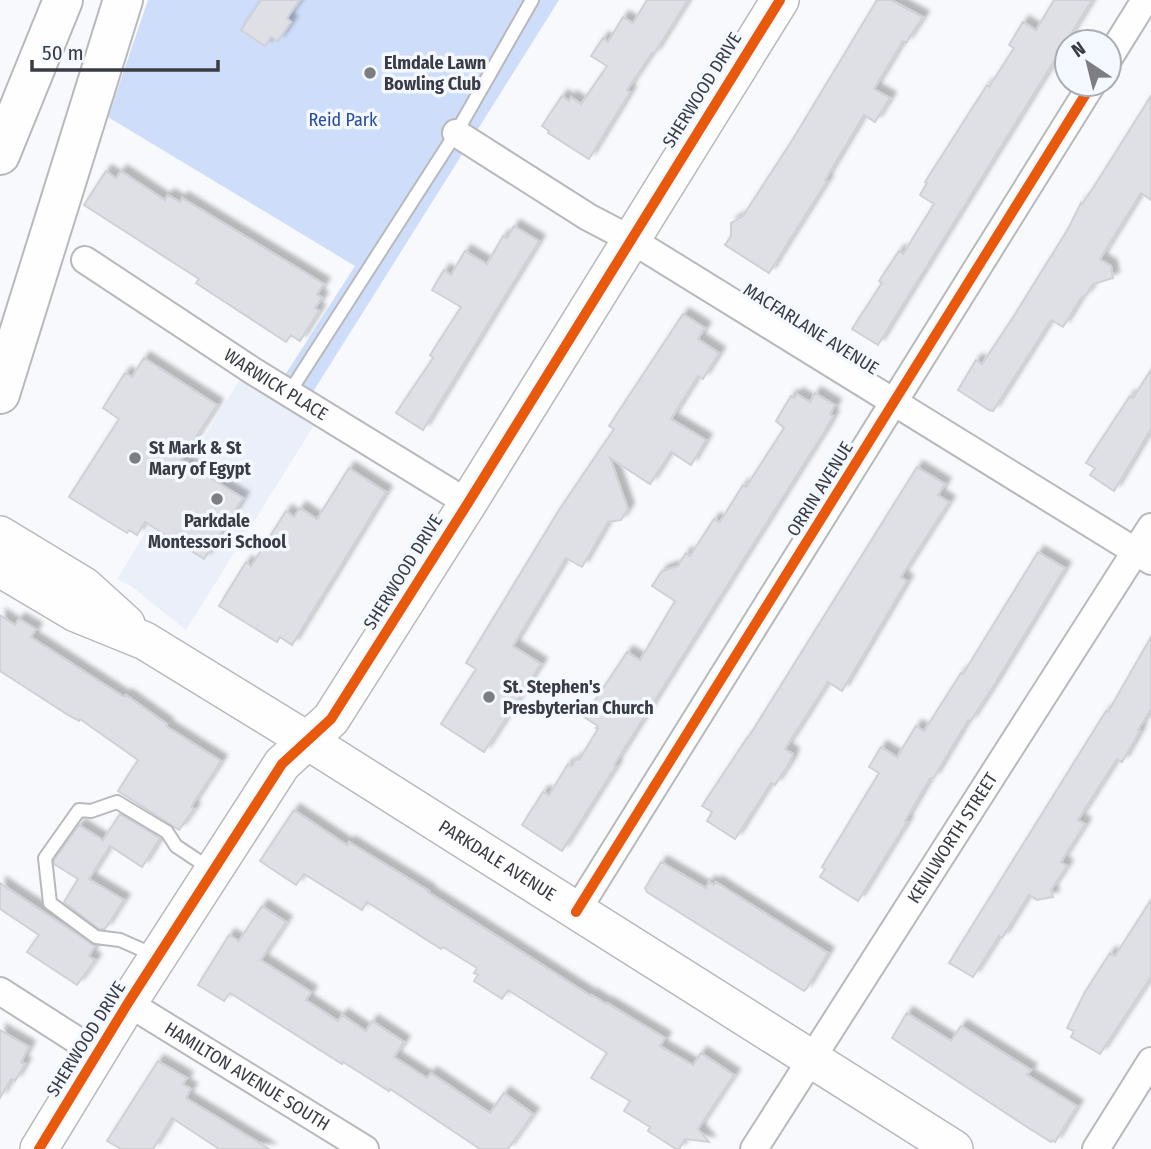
<svg xmlns="http://www.w3.org/2000/svg" width="1151" height="1149" font-family="'Fira Sans Condensed',sans-serif">
<defs>
<filter id="shadow"><feDropShadow dx="6" dy="-6" stdDeviation="2" flood-color="#0004"/></filter>
</defs>
<rect width="100%" height="100%" fill="#f7f9fc"/>
<path fill="#eaeff9" d="M244,373L318,419L186,630L132,587L117,579Z"/>
<path fill="#ceddf9" d="M148,0H559L306,403L278,386L355,266L108,117Z"/>
<path fill="#dee0e5" stroke="#ced1d6" stroke-width="2" filter="url(#shadow)" d="M261,0H300L287,18L291,22L278,41L271,37L265,46L241,30Z
M647,0H688L654,54L652,53L627,90L630,92L589,159L548,133L549,131L542,126L562,96L569,101L571,97L581,104L607,66L591,56L603,38L608,42L623,17L633,23Z
M877,0H891L923,17L906,43L903,41L874,89L890,98L875,122L864,115L825,180L827,181L769,273L725,245L731,236V223L743,216L793,139Z
M1054,0H1092L878,345L852,329L882,283L879,281L899,251L903,254L934,204L920,195L927,183L925,182L987,85L989,87L1014,48L1009,45L1023,22L1036,30Z
M1151,96V200L1141,193L1100,259L1111,266L1113,278L1093,284L1086,295L1081,298L1063,327L1051,320L993,411L989,410L958,390L976,360L982,364L1012,319L1068,229L1081,203L1082,204L1095,185Z
M106,171L116,178L121,171L165,200L168,195L180,202L182,198L324,284L317,294L322,298L315,308L319,311L300,341L291,335L286,342L196,283L199,279L84,205Z
M514,226L539,241L423,430L396,413L433,358L430,355L461,307L432,290L444,270L451,275L465,251L487,264L503,236L507,238Z
M683,314L705,328L698,339L719,353L703,379L698,376L671,419L706,440L691,465L671,452L650,484L610,458L628,509L621,520L608,522L582,567L566,558L513,646L541,664L484,752L441,724L476,669L466,663L559,510L614,429L609,426Z
M144,358L217,405L181,460L243,498L204,559L145,522L137,535L129,530L127,533L69,497L119,419L103,408L125,373L132,377Z
M1151,370V429L1114,491L1090,475L1095,468L1086,463L1130,396L1133,398Z
M815,393L835,405L830,414L833,416L826,429L614,765L616,766L562,851L522,825L543,792L549,795L568,764L572,766L576,759L579,760L598,729L596,728L598,726L584,717L627,652L640,660L675,601L652,586L662,571L678,566L686,553L690,556L714,519L720,522L743,485L746,487L784,428L776,421L791,396L794,398L797,394L810,402Z
M917,467L945,484L938,495L949,502L901,577L907,581L842,691L828,682L785,749L793,754L790,762L775,785L771,783L735,839L707,821L712,812L702,806L747,738H748Z
M349,468L386,492L292,645L280,637L277,642L219,606L246,562L251,566L286,511L294,517L300,508L317,519Z
M1038,552L1065,568L994,685L970,722L968,720L934,777L929,780L905,821L907,822L858,901L820,877L825,869L822,867L879,773L869,767L881,747L897,757L916,726L924,731L961,673L963,674Z
M0,615L15,625L19,619L36,629L31,637L124,697L126,695L167,724L166,726L221,761L191,807L194,809L179,830L118,791L138,760L80,719L79,721L68,715L0,671Z
M1151,637V709L1138,730L1140,731L1122,762L1117,759L1078,820L1085,824L1061,862L1067,866L1051,890L1053,897L1037,900L1029,895L1002,938L999,936L973,977L949,963L1106,711L1108,712Z
M294,810L347,845L349,842L429,891L428,892L591,996L592,995L606,1004L607,1003L665,1038L660,1046L693,1065L701,1053L734,1075L698,1129L709,1142L685,1139L679,1149H676L648,1131L650,1127L624,1111L630,1101L591,1078L607,1053L508,990L502,999L474,981L478,975L474,973L477,968L443,947L441,949L367,902L362,910L304,874L296,885L260,861Z
M120,814L160,838L142,867L110,846L89,879L124,900L105,929H99L64,902L78,879L54,864V860L79,825L103,840Z
M661,862L706,888L709,882L714,885L716,882L828,953L807,988L804,991L647,892L645,888Z
M0,883L95,946L89,956L95,960L77,985L27,952L39,935L0,909Z
M1151,900V977L1100,1054L1071,1037L1074,1031L1067,1028L1085,992L1110,953L1115,956Z
M262,906L286,922L261,960L311,992L306,1000L338,1021L342,1015L366,1031L372,1021L404,1042L394,1057L427,1078L431,1073L490,1113L504,1093L533,1114L508,1149H480L390,1089L389,1091L343,1062L342,1064L230,993L224,1001L198,985L229,935L239,941Z
M907,1013L951,1041L961,1026L1031,1070L1027,1075L1077,1106L1055,1142L1052,1140L1051,1142L1027,1127L892,1038Z
M0,1030L29,1047L21,1062L25,1064L15,1081L11,1079L0,1098Z
M158,1061L187,1078L183,1084L191,1089L186,1098L269,1149H219L172,1118L153,1149H121L107,1141Z"/>
<g fill="none" stroke-linecap="round" stroke-linejoin="round">
<defs>
<path id="lane" d="M289,393L456,133L532,0
M154,955L120,940L96,937L50,903L45,858L79,810L91,811L117,802L167,832L176,846L212,870"/>
<g id="street">
<path d="M1109,58L1145,0"/>
<path d="M456,133L588,217L630,239L1151,561"/>
<path id="s1" d="M85,260L253,371L468,503"/>
<path d="M576,912L1092,84"/>
<path d="M0,991L97,1053"/>
<path id="s2" d="M128,1003L365,1149"/>
<path id="s3" d="M754,1149L1151,527"/>
<path d="M1096,1149L1151,1061"/>
</g>
<g id="secondary">
<path d="M0,535L84,586L126,624"/>
<path id="s4" d="M0,568L76,613L145,641L308,741L954,1149"/>
<path d="M39,1149L128,1003L282,764L331,719L468,503L780,0"/>
</g>
<path id="highway" d="M0,155L63,0
M0,394L123,0"/>
</defs>
<use href="#lane" stroke="#b7b9bd" stroke-width="16"/>
<use href="#street" stroke="#b7b9bd" stroke-width="30"/>
<use href="#secondary" stroke="#b7b9bd" stroke-width="40"/>
<use href="#highway" stroke="#b7b9bd" stroke-width="42"/>
<use href="#lane" stroke="#fefeff" stroke-width="12"/>
<use href="#street" stroke="#fefeff" stroke-width="26"/>
<use href="#secondary" stroke="#fefeff" stroke-width="37"/>
<use href="#highway" stroke="#fefeff" stroke-width="38"/>
<defs>
<path id="cycleway" d="M576,912L1092,84
M39,1149L128,1003L282,764L331,719L468,503L780,0"/>
</defs>
<use href="#cycleway" stroke="#f4f8ff" stroke-width="15"/>
<use href="#cycleway" stroke="#e8590c" stroke-width="10"/>
</g>
<g fill="#7c7e84" stroke="#f4f8ff" stroke-width="2.5">
<circle cx="370" cy="73" r="7"/>
<circle cx="135" cy="458" r="7"/>
<circle cx="217" cy="499" r="7"/>
<circle cx="489" cy="697" r="7"/>
</g>
<g text-anchor="middle" dominant-baseline="central" stroke-width="7" stroke-linejoin="round" paint-order="stroke">
<g font-size="18" font-weight="bold" fill="#393c43" stroke="#f4f8ff" text-anchor="start">
<text x="384" y="63">Elmdale Lawn<tspan x="384" dy="21">Bowling Club</tspan></text>
<text x="149" y="448">St Mark &amp; St<tspan x="149" dy="21">Mary of Egypt</tspan></text>
<text x="217" y="521" text-anchor="middle">Parkdale<tspan x="217" dy="21">Montessori School</tspan></text>
<text x="503" y="687">St. Stephen's<tspan x="503" dy="21">Presbyterian Church</tspan></text>
</g>
<g font-size="18" fill="#393c43" stroke="#f4f8ff">
<text transform="translate(702 90) rotate(-58)">SHERWOOD DRIVE</text>
<text transform="translate(811 329) rotate(32)">MACFARLANE AVENUE</text>
<text stroke="none"><textPath href="#s1" startOffset="228">WARWICK PLACE</textPath></text>
<text transform="translate(820 489) rotate(-58)">ORRIN AVENUE</text>
<text transform="translate(403 572) rotate(-58)">SHERWOOD DRIVE</text>
<text stroke="none"><textPath href="#s3" startOffset="369">KENILWORTH STREET</textPath></text>
<text stroke="none"><textPath href="#s4" startOffset="578">PARKDALE AVENUE</textPath></text>
<text transform="translate(86 1039) rotate(-58)">SHERWOOD DRIVE</text>
<text stroke="none"><textPath href="#s2" startOffset="140">HAMILTON AVENUE SOUTH</textPath></text>
</g>
<g font-size="18" fill="#294c9e" stroke="#f4f8ff">
<text x="343" y="120">Reid Park</text>
</g>
</g>
<g transform="translate(1088 63) rotate(325)"><circle r="33" fill="#f4f8ff" stroke="#a9adb4" stroke-width="2"/>
<path d="M0-5L12 26L0 18L-12 26Z" fill="#7c7e84"/>
<text y="-10" font-size="19" font-weight="bold" text-anchor="middle" fill="#393c43">N</text>
</g>
<path d="M32 60v10h186v-10" fill="none" stroke="#393c43" stroke-width="3.5"/>
<text x="42" y="60" font-size="21" fill="#393c43" stroke="#f4f8ff" stroke-width="5" paint-order="stroke">50 m</text>
</svg>
